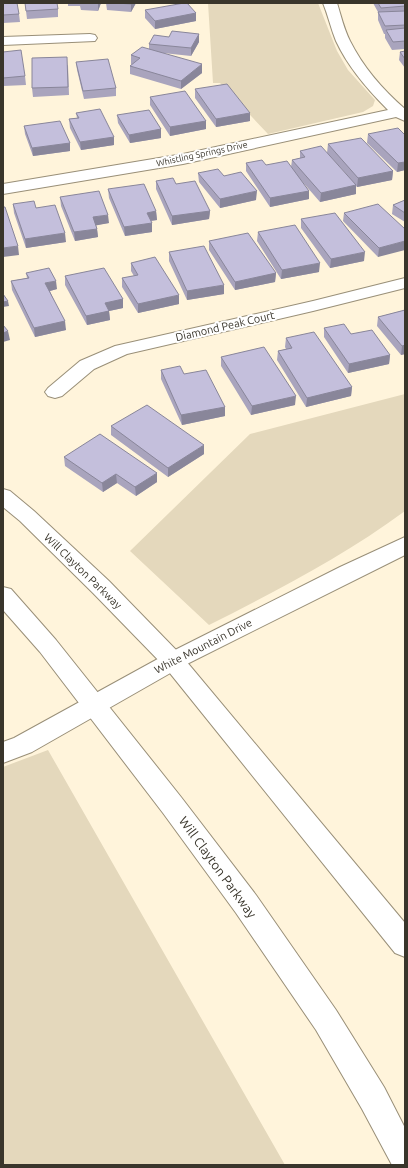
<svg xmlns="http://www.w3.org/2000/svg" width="408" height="1168" font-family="Ubuntu,sans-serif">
<rect width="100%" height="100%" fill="#fff4db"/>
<path fill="#e4d8bc" d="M208,3H318L337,51L348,70L375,100L373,106L363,112L268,134L220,83H213Z
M405,394V511C344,556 276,591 209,625L130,551L250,434Z
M48,750L285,1165H3V767Z"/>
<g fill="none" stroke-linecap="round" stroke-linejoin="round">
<defs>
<path id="minor" d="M323,3H337C341,16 344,29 350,41C363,67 383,90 405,109V121L396,117L183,164L3,194V184L183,154L388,110C368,90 348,67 336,41C331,29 328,15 323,3Z
M90,34L95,35L97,38L95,41L3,45V37Z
M405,278V288L313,311L127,354L94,369L62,396L55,398L48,396L45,392L48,388L80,361L115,346L313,301Z
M405,537V555L181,667L32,752L3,763V742L14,738L165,655L340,567Z"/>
<path id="secondary" d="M3,489L10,491L34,511L109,581L181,655L405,923V957L395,953L165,667L93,593L20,521L3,507Z
M3,587L11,589L56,640L181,797L256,895L336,1010L384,1087L405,1128V1165H392L362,1109L316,1030L236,913L163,813L40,652L3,610Z"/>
</defs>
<use href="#minor" stroke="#998f78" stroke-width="2"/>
<use href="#secondary" stroke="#998f78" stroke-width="2"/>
<use href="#minor" fill="#fff" fill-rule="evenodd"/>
<use href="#secondary" fill="#fff" fill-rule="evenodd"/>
</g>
<path fill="#a9a4bd" d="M3,3L19,14L20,22L3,23Z
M25,3L58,9V17L27,19Z
M68,3H101L98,11L81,10L80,6H68Z
M106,3H136L131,12L107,10Z
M373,3H405V49L392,50L385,38V34H384L378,20V12Z
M145,10L196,13V21L155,29L145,18Z
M199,34V42L191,56L163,53L202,73L181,89L130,74V66L132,64H131V55L149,49V44L169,37Z
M405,51V68L399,60L400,52Z
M3,52L25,76L26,85L3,86Z
M76,62L116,88V96L84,99L77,70Z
M68,65L69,95L33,97L32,88Z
M195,89L250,113V121L216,127L195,98Z
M150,97L206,121V129L170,136L150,105Z
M76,113L114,137V145L81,150L70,128L69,119L77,118Z
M117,115L161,129V138L130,143L118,123Z
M24,126L70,143V151L33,156L25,134Z
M368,134L405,135V170L397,172L367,143Z
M328,144L393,171L392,180L357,187L356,186V194L320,202L300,179L309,191V199L270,207L246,171V163L266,165L291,167L292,160L300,158V151L349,177L327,153Z
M198,173L224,176L256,200L220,208L199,182Z
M156,181L176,184L210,211L209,219L172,225L156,189Z
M108,189L156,211L157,220L151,221L152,232L125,236L109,198Z
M60,197L109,223L96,225L97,229L98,237L75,241L61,206Z
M405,200V222L392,214L393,205Z
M13,204L36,208L66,242L26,248L14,213Z
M344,213L405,229L378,257L343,221Z
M301,219L364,261L330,268L301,228Z
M258,232L319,272L281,279L257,241Z
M209,241L276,273L275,282L235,290L209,250Z
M169,252L224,294L187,300L169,261Z
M131,263L179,304L138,313L122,287V278L134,276L131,271Z
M26,273L57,289L50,291L66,330L35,337L12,290L11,281L27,278Z
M65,276L123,299V308L109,311L110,320L87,325L65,285Z
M405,310V354L401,355L377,326L378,317Z
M324,328L351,334L390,355L389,364L348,373L324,337Z
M286,338L352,387L351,396L306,407L277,360L278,351L286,349L285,347Z
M221,357L295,405L251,415L221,366Z
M161,370L184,374L225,407V416L182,425L161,379Z
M111,426L204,454L168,477L111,435Z
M64,457L157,482L136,496L117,483L103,492L65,466Z"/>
<path fill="#89869a" d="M98,3H101L98,11Z
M132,3H136L131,12V4Z
M196,13V21L155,29V21Z
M199,34V42L191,56V48Z
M202,64V73L181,89V81Z
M250,113V121L216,127V119Z
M206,121V129L170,136V127Z
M161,129V138L130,143L129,135Z
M114,137V145L81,150L80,142Z
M70,143V151L33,156L32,148Z
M405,162V170L397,172L398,163Z
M393,171L392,180L357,187L358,178Z
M356,185V194L320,202L321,193Z
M257,191L256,200L220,208V199Z
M309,191V199L270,207V198Z
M156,211L157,220L148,221L147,213Z
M210,211L209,219L172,225V216Z
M108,215L109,223L93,226V217Z
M152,223V232L125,236L124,227Z
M97,229L98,237L75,241L74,232Z
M65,233L66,242L26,248L25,239Z
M405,241V250L378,257L379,248Z
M18,246L19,255L3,257V248Z
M365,252L364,261L330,268L331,259Z
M320,263L319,272L281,279L282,270Z
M276,273L275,282L235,290V282Z
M56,281L57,289L46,292L45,283Z
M224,285V294L187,300V291Z
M179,295V304L138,313V304Z
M123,299V308L109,311L110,320L87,325L86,316L105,303Z
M8,301L9,306L3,307V302Z
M65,321L66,330L35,337L34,328Z
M8,331L10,340L3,342V333Z
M405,345V354L401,355L402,346Z
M390,355L389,364L348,373L349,364Z
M352,387L351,396L306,407L307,398Z
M296,396L295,405L251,415L252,406Z
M225,407V416L182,425L181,415Z
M204,445V454L168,477V468Z
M157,473V482L136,496L135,487Z
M116,474L117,483L103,492L102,483Z"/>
<path fill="#c4bfdc" stroke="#89869a" d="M3,3H17L19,14L3,15Z
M25,3H57L58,9L26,11Z
M116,3H132L131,4Z
M184,3H187L196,13L155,21L145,10Z
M378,3H405V6L381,8Z
M405,11V25L385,26L378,12Z
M405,28V41L393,42L386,30Z
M172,31L199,34L191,48L149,44L154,35L169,37Z
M142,47L202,64L181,81L130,66L140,58L131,55Z
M21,50L25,76L3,78V52Z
M405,51V59L400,52Z
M67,57L68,87L32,88V58Z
M108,59L116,88L83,91L76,62Z
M227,84L250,113L216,119L195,89Z
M185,91L206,121L170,127L150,97Z
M100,109L114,137L80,142L69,119L79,118L76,113Z
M149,110L161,129L129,135L117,115Z
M60,121L70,143L32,148L24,126Z
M398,128L405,135V162L398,163L368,134Z
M361,138L393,171L358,178L328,144Z
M321,146L356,185L321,193L292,160L305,157L300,151Z
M262,160L266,165L287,161L309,191L270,198L246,163Z
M218,169L224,176L241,172L257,191L220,199L198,173Z
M173,178L176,184L195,181L210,211L172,216L156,181Z
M144,184L156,211L147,213L152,223L124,227L108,189Z
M99,191L108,215L93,217L97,229L74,232L60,197Z
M405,200V213L393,205Z
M34,201L36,208L55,205L65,233L25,239L13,204Z
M378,204L405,229V241L379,248L344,213Z
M3,207H5L18,246L3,248Z
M335,213L365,252L331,259L301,219Z
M295,225L320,263L282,270L258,232Z
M248,233L276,273L235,282L209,241Z
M204,246L224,285L187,291L169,252Z
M155,257L179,295L138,304L122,278L138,275L131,263Z
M49,268L56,281L45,283L65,321L34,328L11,281L29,278L26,273Z
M104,268L123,299L105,303L109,311L86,316L65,276Z
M3,294L8,301L3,302Z
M405,310V345L402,346L378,317Z
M344,324L351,334L372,330L390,355L349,364L324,328Z
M3,325L8,331L3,333Z
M314,332L352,387L307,398L278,351L292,348L286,338Z
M264,347L296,396L252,406L221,357Z
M180,366L184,374L206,370L225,407L181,415L161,370Z
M147,405L204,445L168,468L111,426Z
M100,434L157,473L135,487L116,474L102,483L64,457Z"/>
<g text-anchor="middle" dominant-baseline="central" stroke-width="4" stroke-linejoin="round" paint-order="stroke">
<g font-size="9" fill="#39352b" stroke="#fff">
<text transform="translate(202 154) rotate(-12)">Whistling Springs Drive</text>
</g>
<g font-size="11" fill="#39352b" stroke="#fff">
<text transform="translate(225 326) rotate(-13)">Diamond Peak Court</text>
<text transform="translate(83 571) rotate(44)">Will Clayton Parkway</text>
<text transform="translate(203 646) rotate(-27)">White Mountain Drive</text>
</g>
<g font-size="13" fill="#39352b" stroke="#fff">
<text transform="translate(218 867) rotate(54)">Will Clayton Parkway</text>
</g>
</g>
<rect width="408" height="1168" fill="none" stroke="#39352b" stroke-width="8"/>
</svg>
